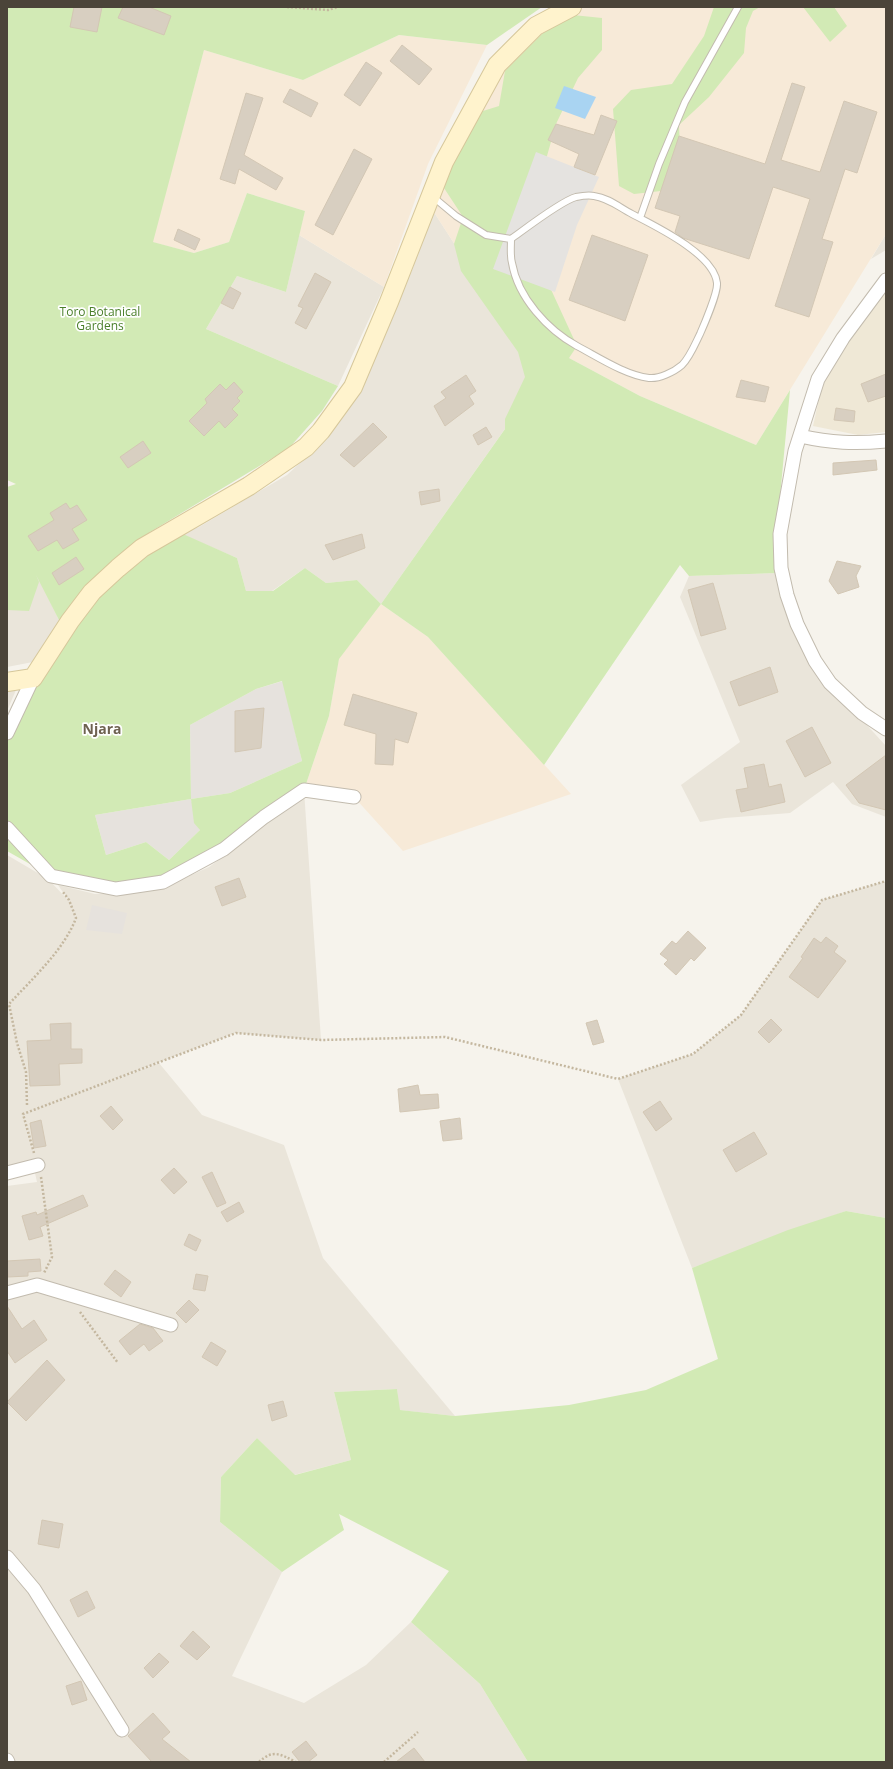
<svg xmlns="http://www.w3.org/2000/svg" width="893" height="1769" font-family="'Open Sans',sans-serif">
<rect width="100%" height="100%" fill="#f6f3ec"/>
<path fill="#eae5da" d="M428,203L541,378L381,604L357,580L326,583L305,568L272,591H246L237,558L181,534L199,527L287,475L317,447L356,396L413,268Z
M886,234V250L871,259Z
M299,235L384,287L338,386L206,329L237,276L286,292Z
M7,514L60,622L33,662L7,667Z
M778,573L832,687L886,746V817L852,804L833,782L790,813L725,818L700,822L681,785L740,742L680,597L689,576Z
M7,685H13L16,690L7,711Z
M304,790L321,1040L235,1033L92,1088L159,1063L202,1115L284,1145L323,1258L455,1416L399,1410L397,1389L334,1392L351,1460L294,1475L257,1438L221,1477L220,1522L282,1572L232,1676L304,1703L366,1665L411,1622L480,1684L528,1762H7V1186L37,1182L35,1173L7,1177V855L48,879L69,901L58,885L95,894L133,892L165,887L209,867L248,839Z
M886,881V1218L846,1211L692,1268L618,1079L693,1054L741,1015L822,900Z"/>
<path fill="#f7ead8" d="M572,7H886V234L756,445L640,396L569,358L541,378L428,203L497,65Z
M399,35L487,45L428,164L384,287L299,235L305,211L247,193L229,242L194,253L152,242L204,50L303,80Z
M381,604L428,637L571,794L403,851L354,797L304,790L329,716L339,658Z"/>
<path fill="#e6e2dd" d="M283,681L302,761L230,793L191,799L200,830L169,860L146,842L106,855L95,815L191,799L190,725L256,689Z
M92,905L127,913L122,934L86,930Z"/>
<path fill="#efe8d6" d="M886,293V432L858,435L813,426L823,381L861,322Z"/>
<path fill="#d2eab5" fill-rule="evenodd" d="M7,7H542L487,45L399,35L303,80L204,50L153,242L194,253L229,242L247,193L305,211L286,292L237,276L206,329L338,386L322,411L289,448L150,532L86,588L60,622L36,575L39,582L29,611L7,610V487L16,484L7,480Z
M714,7H760L753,11L746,28L744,53L709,97L679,125L680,151L661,191L634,194L619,186L613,109L631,90L672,84L704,36Z
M803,7H834L847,26L830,42Z
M573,15L602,18V50L578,78L556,124L545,163L548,283L577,346L569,358L640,396L756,445L790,390L775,550L778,573L689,576L680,565L544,765L428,637L381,604L339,659L329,716L304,790L163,882L116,889L51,876L7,851V733L70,621L174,530L237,558L246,591H273L305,568L326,583L357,580L381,604L505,429V419L525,377L518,352L461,271L454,244L463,217L444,188L450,150L470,115L499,106L505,71L543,33ZM282,681L302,761L230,793L191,799L190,725L256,689ZM191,799L194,823L200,830L169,860L146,842L106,855L95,815Z
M846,1211L886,1218V1762H528L480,1684L411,1622L449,1571L339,1514L344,1530L282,1572L220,1522L221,1477L257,1438L295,1475L351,1460L334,1392L397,1389L400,1410L455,1416L569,1405L646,1390L718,1359L692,1268L788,1230Z"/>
<path fill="#e5e3e0" d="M536,152L599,177L577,225L555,292L493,269Z"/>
<path fill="#a9d4f2" d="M564,86L596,97L585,119L555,108Z"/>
<path fill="#d8cfc1" stroke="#d3c7b4" d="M74,7H102L97,32L70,27Z
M123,7H149L171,16L164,35L118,18Z
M402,45L432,69L419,85L390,61Z
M366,62L382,73L360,106L344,95Z
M792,83L805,87L781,160L820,172L844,101L877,112L857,173L845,169L822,239L833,242L809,317L775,306L810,199L773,187L749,259L683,238L675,232L680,216L655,208L679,136L765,164Z
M290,89L318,103L311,117L283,102Z
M246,93L263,98L244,155L283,178L276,190L239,169L235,184L220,179Z
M601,115L617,121L595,175L574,167L579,154L548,140L556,124L594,135Z
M354,149L372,159L333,235L315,225Z
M178,229L200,239L195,250L174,240Z
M592,235L648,255L625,321L569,300Z
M315,273L331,282L306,329L295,323L303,308L298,306Z
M230,287L241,293L233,309L221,303Z
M886,374V396L868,402L861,384Z
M466,375L476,391L469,396L474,404L445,426L434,406L446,398L441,392Z
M741,380L769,387L765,402L736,397Z
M234,382L243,392L237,398L240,401L232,409L238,415L225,428L219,421L204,436L189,421L207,403L205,399L220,384L226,390Z
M836,408L855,411L854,422L834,420Z
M373,423L387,437L354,467L340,455Z
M486,427L492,437L478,445L473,435Z
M143,441L151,453L128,468L120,457Z
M876,460L877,470L833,475V463Z
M439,489L440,501L421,505L419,492Z
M66,503L70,509L77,505L87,520L72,529L79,540L63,549L57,540L38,551L28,536L54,520L50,513Z
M362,534L365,548L333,560L325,545Z
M76,557L84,569L59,585L52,573Z
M837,561L861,566L856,576L859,587L838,594L829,581Z
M713,583L726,629L701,636L688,590Z
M770,667L778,692L739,706L730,682Z
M353,694L417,713L408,743L395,739L393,765L375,764L376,734L344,725Z
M264,708L261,748L235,752V711Z
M812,727L831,763L805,777L786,741Z
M886,755V810L859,803L846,785Z
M764,764L769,787L781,784L785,802L741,812L736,790L748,788L744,768Z
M239,878L246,897L222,906L215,887Z
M688,931L706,948L694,961L691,958L676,975L664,964L668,960L660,954L672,941L676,944Z
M826,937L838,946L834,952L846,961L818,998L789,977L803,958L801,957L814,938L821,943Z
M771,1019L782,1030L769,1043L758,1032Z
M597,1020L604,1042L593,1045L586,1023Z
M71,1023V1049H82V1063L59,1064L60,1085L30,1086L27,1041L51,1040L50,1024Z
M418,1085L420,1095L438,1094L439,1108L400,1112L398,1089Z
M660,1101L672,1119L656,1131L643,1112Z
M111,1106L123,1120L113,1130L100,1116Z
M460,1118L462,1139L443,1141L440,1121Z
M41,1120L46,1146L34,1148L30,1123Z
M754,1132L767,1154L736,1172L723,1150Z
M174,1168L187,1182L174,1194L161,1180Z
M212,1172L226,1203L217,1207L202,1177Z
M83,1195L88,1206L40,1227L43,1236L29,1240L22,1216L36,1212L37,1215Z
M239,1202L244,1212L227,1222L221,1212Z
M189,1234L201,1240L196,1251L184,1245Z
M40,1259L41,1271L28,1272V1276L8,1277L7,1261Z
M115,1270L131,1282L121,1297L104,1284Z
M196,1274L208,1276L205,1291L193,1289Z
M189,1300L199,1310L186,1323L176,1313Z
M7,1306L22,1329L34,1320L47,1340L15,1363L7,1351Z
M140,1324L153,1328L163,1341L149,1351L144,1344L130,1355L119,1341Z
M211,1342L226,1351L217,1366L202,1357Z
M47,1360L65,1380L26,1421L7,1402Z
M283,1401L287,1416L272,1421L268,1405Z
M42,1520L63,1524L59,1548L38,1544Z
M87,1591L95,1608L78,1617L70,1600Z
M193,1631L210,1647L197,1660L180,1646Z
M159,1653L169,1662L153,1678L144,1668Z
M81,1681L87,1700L72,1705L66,1686Z
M153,1713L170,1732L162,1739L191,1762H152L128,1736Z
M306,1741L317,1755L308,1762H300L292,1752Z
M414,1748L425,1762H396Z"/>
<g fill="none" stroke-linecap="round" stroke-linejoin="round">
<defs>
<path id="service" d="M432,196L456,216L486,235L511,239C525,229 561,201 576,197C581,196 590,195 594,196C609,198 620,208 632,214C655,226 714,254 717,283C718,292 704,325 700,334C695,344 690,357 682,365C674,372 659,379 649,378C625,375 598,357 577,346C548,330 518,298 512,263C510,256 511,247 511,239
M640,218L659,164L685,102L738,7"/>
<path id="minor" d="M886,280L843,338L818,379L795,451L780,534L781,568L787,595L797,624L815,661L830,683L862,713L886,729
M800,436C831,443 855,444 886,441
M7,733L33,678
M7,828L51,876L116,889L163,882L224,849L264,817L304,790L354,797
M7,1173L38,1165
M7,1293L37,1285L171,1325
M7,1557L34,1589L122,1730
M7,1760L8,1762"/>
<path id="secondary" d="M7,682L33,678L70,621L92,592L118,568L142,548L249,486L306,447L321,431L353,387L389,302L444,162L497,65L536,26L572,7"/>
</defs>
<use href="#service" stroke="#c2bbae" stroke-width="8"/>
<use href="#minor" stroke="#c2bbae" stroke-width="15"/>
<use href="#secondary" stroke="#d6c79b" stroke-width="20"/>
<path stroke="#c4b79f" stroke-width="2.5" stroke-dasharray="2 2" stroke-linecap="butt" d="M287,7L328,10L338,7
M27,1105L26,1072L17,1043L9,1004C32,979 64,950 76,918L69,900L63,892
M34,1153L23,1114L236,1033L321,1040L445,1037L618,1079L693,1054L741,1015L822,900L886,881
M41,1177L52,1257L44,1273
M80,1312L118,1363
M259,1762C273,1749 280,1754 296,1762
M384,1762L418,1732"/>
<use href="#service" stroke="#fff" stroke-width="6"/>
<use href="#minor" stroke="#fff" stroke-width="13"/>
<use href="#secondary" stroke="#fff3cd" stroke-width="18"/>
</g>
<g text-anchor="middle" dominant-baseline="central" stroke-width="3.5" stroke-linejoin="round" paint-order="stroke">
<g font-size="12" fill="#4a7f2a" stroke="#fff">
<text x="100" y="311">Toro Botanical<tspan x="100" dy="14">Gardens</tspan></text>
</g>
<g font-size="14" font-weight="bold" fill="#6e6250" stroke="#fff">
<text x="102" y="728">Njara</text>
</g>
</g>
<rect width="893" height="1769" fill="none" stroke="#4b4439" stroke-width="16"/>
</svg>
